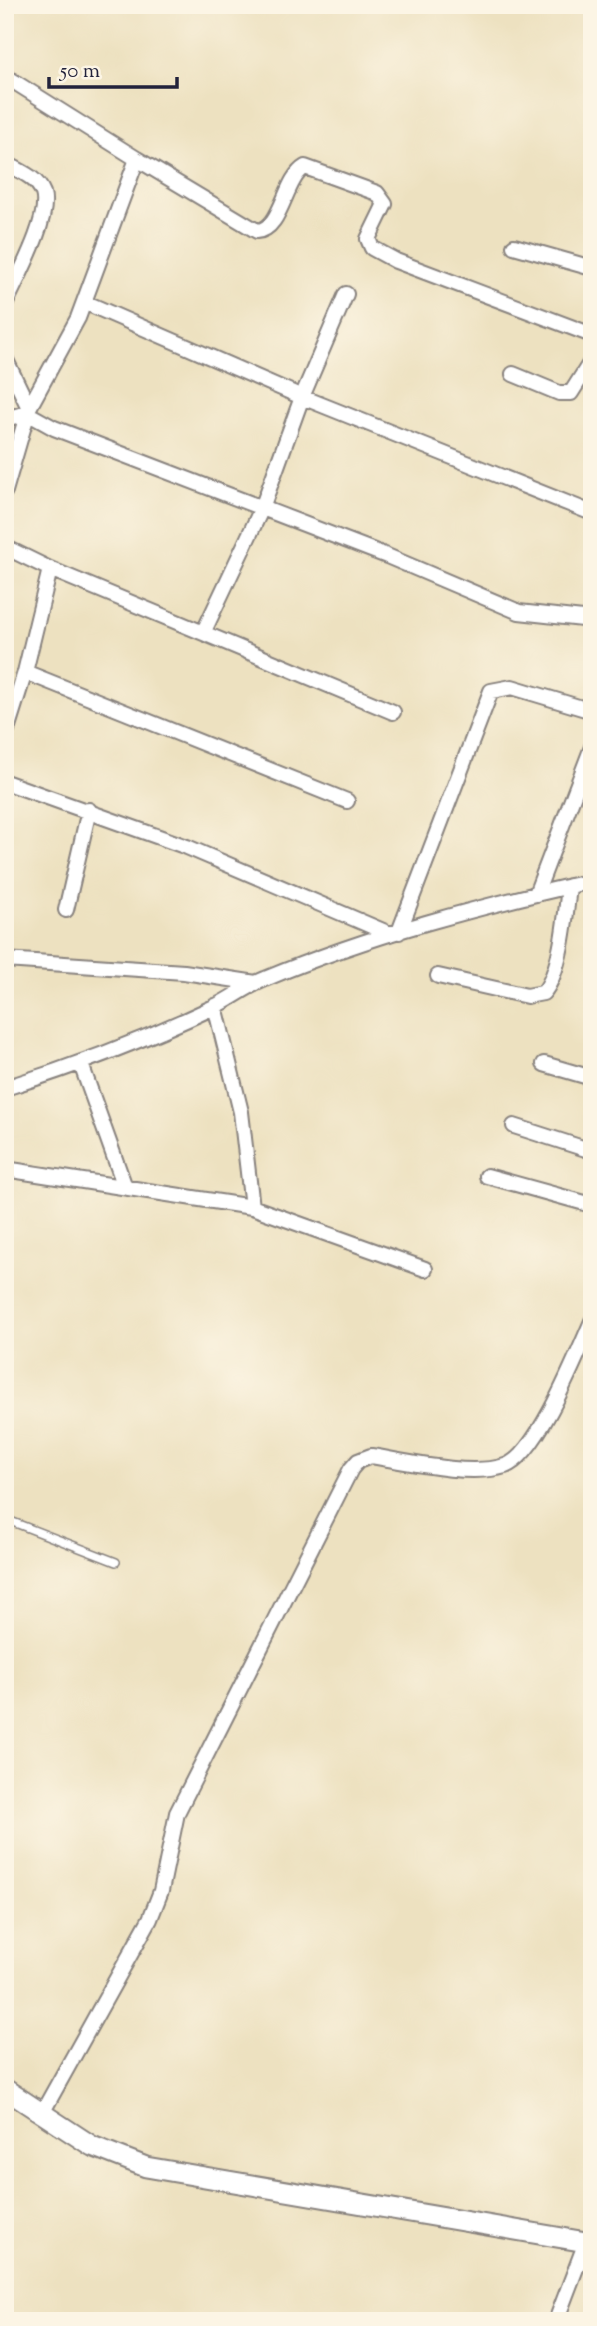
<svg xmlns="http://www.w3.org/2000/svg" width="597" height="2326" font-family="'Sorts Mill Goudy',serif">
<rect width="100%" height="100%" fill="#fcf5e5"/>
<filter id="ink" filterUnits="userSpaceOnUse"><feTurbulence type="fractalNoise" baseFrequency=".0143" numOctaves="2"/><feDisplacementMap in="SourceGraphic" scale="14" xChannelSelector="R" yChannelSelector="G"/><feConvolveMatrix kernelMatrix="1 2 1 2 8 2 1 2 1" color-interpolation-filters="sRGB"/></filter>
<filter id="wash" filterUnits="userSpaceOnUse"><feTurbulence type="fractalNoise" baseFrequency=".00686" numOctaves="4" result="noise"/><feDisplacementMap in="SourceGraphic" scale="28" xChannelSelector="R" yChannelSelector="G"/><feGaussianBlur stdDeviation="1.57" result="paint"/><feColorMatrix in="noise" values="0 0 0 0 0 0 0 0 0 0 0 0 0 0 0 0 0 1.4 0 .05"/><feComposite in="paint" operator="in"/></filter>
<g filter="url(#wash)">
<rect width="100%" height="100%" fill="#ede1c0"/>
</g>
<g filter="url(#ink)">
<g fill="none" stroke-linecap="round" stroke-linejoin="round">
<defs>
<path id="lane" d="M5,1519L116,1562"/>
<path id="street" d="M5,76L137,159L78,318L29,408
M137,159L257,231C282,230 284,179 305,167L377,193L385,204L368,239L372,248L396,261L592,335
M5,163C18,170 37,177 43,193C51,218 16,280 5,305
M514,246L592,268
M84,302L302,397L592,513
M5,358L29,408L5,491
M513,374L559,393H571L592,360
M5,419L27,413L54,428L387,556L519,612L592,620
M5,547L50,569L393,712
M204,631L262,508L302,397L346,294
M25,672L347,801
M5,736L25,672L50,569
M5,782L187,847L390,934
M536,894L592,747
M66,910L89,810
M399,932L491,691L512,687L592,711
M5,960L184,972L256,983
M438,976L527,996L543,993C561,973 566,913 569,886
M215,1006L241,1112L252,1207
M81,1064L125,1187
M544,1064L592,1078
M5,1088C76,1066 146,1039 214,1007C231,999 247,986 265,979C370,935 481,906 592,881
M514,1126L592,1151
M5,1169L252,1207L425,1269
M487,1176L592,1205
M42,2113L150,1919L161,1891L177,1813L351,1469L358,1461L371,1456C407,1462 470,1477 505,1466C537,1456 578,1353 592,1321
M556,2321L586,2242"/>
<path id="secondary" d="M5,2089L92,2146L146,2167L592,2243"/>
</defs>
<use href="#lane" stroke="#88827e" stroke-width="10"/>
<use href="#street" stroke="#88827e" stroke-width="18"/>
<use href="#secondary" stroke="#88827e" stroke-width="23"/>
<use href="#lane" stroke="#fff" stroke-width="7"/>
<use href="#street" stroke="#fff" stroke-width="14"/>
<use href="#secondary" stroke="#fff" stroke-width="19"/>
</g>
</g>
<rect width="597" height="2326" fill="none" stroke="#fcf5e5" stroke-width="28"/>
<path d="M49 77v10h128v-10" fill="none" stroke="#22223b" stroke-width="3.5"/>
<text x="60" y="77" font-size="21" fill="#22223b" stroke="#fcf5e5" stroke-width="5" paint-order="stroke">50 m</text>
</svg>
